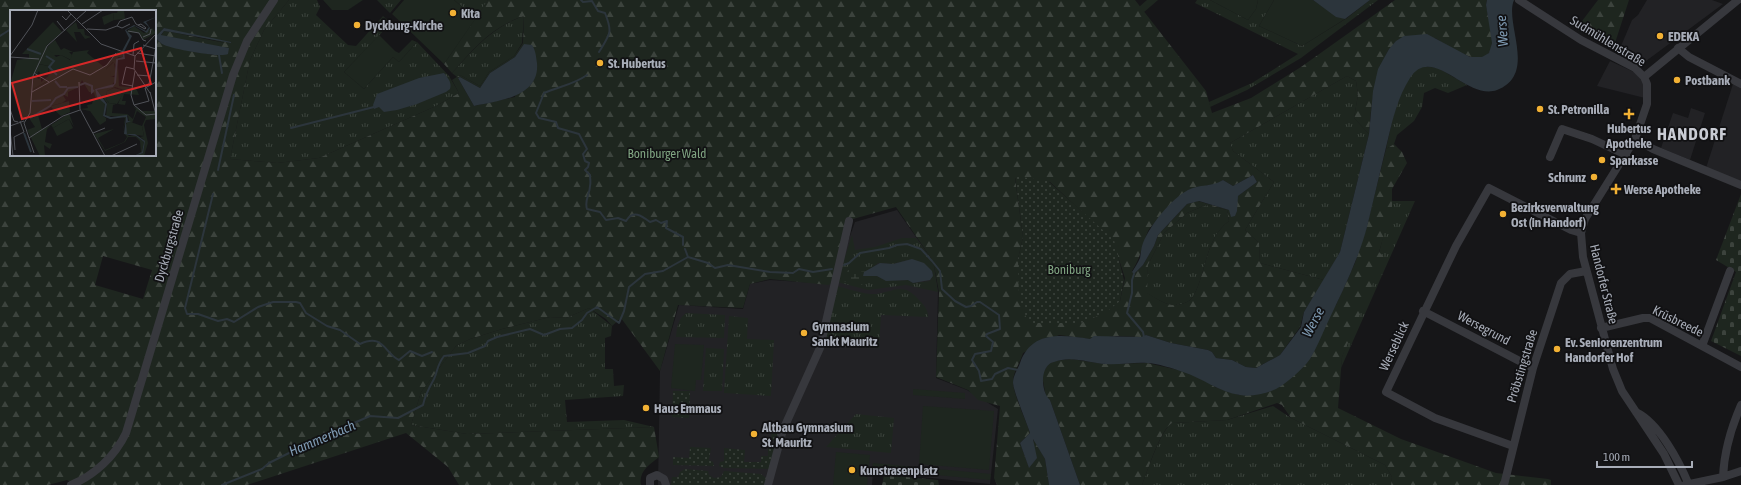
<svg xmlns="http://www.w3.org/2000/svg" width="1741" height="485" font-family="'Asap Condensed',sans-serif">
<defs>
<pattern id="grass-tufts" width="24" height="20" patternUnits="userSpaceOnUse"><rect width="24" height="20" fill="#1e261f"/><path d="M3 7l-1-3M5 7V3M7 7l1-3M15 17l-1-3M17 17v-4M19 17l1-3" fill="none" stroke="#3c433d"/></pattern>
<pattern id="forest-firs" width="22" height="20" patternUnits="userSpaceOnUse"><rect width="22" height="20" fill="#1e261f"/><path d="M5 1l3.5 6h-7zM16 11l3.5 6h-7z" fill="#3c433d"/></pattern>
<pattern id="wetland-marsh" width="20" height="14" patternUnits="userSpaceOnUse"><rect width="20" height="14" fill="#1e261f"/><path d="M1 5h8M5 5V1M11 12h8M15 12V8" fill="none" stroke="#3c433d"/></pattern>
<pattern id="cemetery-stones" width="16" height="16" patternUnits="userSpaceOnUse"><rect width="16" height="16" fill="#1e261f"/><path d="M2 7V4a2 2 0 0 1 4 0v3zM10 15v-3a2 2 0 0 1 4 0v3z" fill="#3c433d"/></pattern>
<pattern id="park-dots" width="8" height="8" patternUnits="userSpaceOnUse"><rect width="8" height="8" fill="#1e261f"/><path d="M2 2h.1M6 6h.1" fill="none" stroke="#3c433d" stroke-width="1.8" stroke-linecap="round"/></pattern>
</defs>
<rect width="100%" height="100%" fill="#161618"/>
<path fill="#222225" d="M1647,0H1712L1723,4L1646,61L1623,56L1621,46L1632,20L1638,15Z
M1610,61L1634,72L1640,78L1646,90L1645,98L1597,86Z
M1733,84L1741,87V182L1706,168Z
M1691,108L1705,113L1690,160L1661,148L1673,113L1688,118Z
M897,210L933,261L938,292L936,378L967,390L998,409L990,484L873,472L872,485H658L660,371L679,305L743,309L750,284L770,280L833,284L855,222Z"/>
<path fill="url(#grass-tufts)" fill-rule="evenodd" d="M289,0H317L320,7L316,15L348,45L356,46L383,16L391,23L344,72L364,89L393,57L399,62L417,42L449,76L459,93L436,106L319,158L277,163L230,159L250,60L264,30Z
M377,0H401L390,13Z
M454,0H488L476,18Z
M1147,0H1158L1144,12L1139,7Z
M1197,0H1210L1248,20L1256,9L1258,0H1274L1259,26L1302,46L1347,18L1370,0H1378L1301,58L1247,90L1210,107L1209,102L1252,83L1298,54L1195,3Z
M524,16L522,43L514,56L489,72L480,86L460,75L457,77L452,73C475,48 490,28 524,16Z
M1423,66L1438,68L1467,85L1448,93L1435,88L1424,93L1422,107L1414,121L1397,135L1394,144L1386,149C1392,125 1398,77 1423,66Z
M1347,76L1356,81L1358,95L1354,118L1369,134L1340,252L1324,280L1260,263L1259,243L1245,230L1274,182L1233,151L1230,143Z
M1392,201H1415L1341,368L1342,357L1379,253Z
M1206,205L1227,210L1229,221C1205,239 1207,270 1194,295C1190,303 1180,305 1172,305C1164,304 1154,297 1146,293L1148,265L1164,233L1187,213Z
M852,235L855,250L875,247L902,238H916L933,261L938,292L906,285L868,290L837,282ZM912,259L933,273L930,281L913,283L908,280C890,282 880,277 864,272L869,271L878,263L893,264Z
M836,286C847,288 859,293 870,294C892,295 901,278 920,301C925,306 928,310 928,317L881,315L879,348L821,346Z
M589,308L612,326L611,336L605,338V369H613L614,386L624,385L623,396L565,400L567,422L624,420L654,427L467,434L411,425L421,392L456,346L470,339L502,329L550,317L566,318Z
M686,313L725,315L724,338L676,337C677,327 678,319 686,313Z
M729,316L748,318L747,339L774,340L771,396L724,393Z
M706,348L724,349L722,391H703Z
M1273,406L1291,418L1385,465L1392,477L1391,485H1142C1148,470 1160,431 1172,423L1227,420Z
M856,414L894,418L891,453L826,447Z"/>
<path fill="url(#forest-firs)" fill-rule="evenodd" d="M0,0H289L264,30L250,60L230,159L277,163L319,158L436,106L459,93L452,80L460,75L480,86L489,72L514,56L523,43L524,16C491,27 474,48 452,73L444,64L488,0H1135L1206,91L1212,113L1251,98L1301,67L1395,0H1487L1486,5C1488,17 1492,30 1492,42C1490,76 1448,46 1435,38L1389,49C1373,80 1372,100 1369,134L1354,118L1358,95L1356,81L1347,76L1230,143L1233,151L1274,182L1245,230L1259,243L1260,263L1324,280L1304,312L1300,327L1280,355L1256,368L1246,367L1232,360L1216,358L1212,352L1208,350L1171,343L1146,335L1141,337L1117,336L1090,339L1059,335L1023,353C1020,363 1013,372 1013,382C1013,393 1026,421 1030,433L1020,443L1029,467C1042,454 1030,450 1034,439L1045,459L1049,485H997L994,478L1000,406L978,400L968,390L936,377L939,292L933,261L896,207L853,219L833,283L828,285L770,279L750,284L743,308L678,305L660,371L621,318L612,326L606,319L589,308L566,318L550,317L502,329L470,339L456,346L421,392L411,425L467,434L654,427L659,457C650,464 638,472 641,485H459L448,467L406,433L247,485H76L67,480L48,485H0ZM11,11H155V34L157,35L164,28L230,44L171,32L164,31L161,36L218,56L162,44L155,37V155H11ZM524,44L515,97L474,106L458,78L460,77L480,88L490,73L515,57ZM1253,175L1257,182L1238,196L1229,210L1198,201L1187,204L1158,235L1154,246L1143,265L1134,274L1132,271C1141,257 1142,245 1148,231C1156,217 1193,195 1207,185H1216L1223,180L1233,186ZM1015,178L1050,182L1113,241L1125,278L1120,301L1081,323L1060,321L1018,259L1023,237ZM1206,205L1227,210L1229,221C1205,239 1207,270 1194,295C1190,303 1180,305 1172,305C1164,304 1154,297 1147,293L1148,265L1164,233L1187,213ZM103,256L152,270L143,299L95,285Z
M1598,0H1629L1614,46L1610,48L1576,29Z
M1394,144L1402,152L1407,163L1392,189V207L1379,252L1384,257L1342,357L1338,408L1401,439L1496,473L1548,479L1551,480V485H1391L1392,477L1385,465L1291,418L1282,405L1277,403L1227,420L1172,423C1160,430 1148,470 1142,485H1080L1050,400L1046,397L1042,375L1048,364L1054,361L1071,359L1104,364L1147,363L1183,371L1201,378L1215,387L1239,395L1336,305L1355,263L1366,229L1386,149Z"/>
<path fill="url(#wetland-marsh)" d="M854,266L853,270L856,272L869,271L875,267L873,276L860,279L863,284L861,285L843,281L848,270Z"/>
<path fill="url(#cemetery-stones)" d="M1741,194V356L1711,341L1736,272L1716,260Z
M884,475L938,480L939,485H882Z"/>
<path fill="url(#park-dots)" d="M1015,176L1048,181L1114,240L1124,280L1120,301L1105,313L1081,323H1028L1019,297L1018,259L1023,237Z
M673,391H690L689,418L672,417Z
M772,425H783L778,441L771,440Z
M768,446H776L770,469L724,468L719,466L720,462L724,461V448L745,450L744,462H761V456H768Z
M690,447L711,448L709,460L713,462L714,466L673,465V457L689,458Z
M685,469L708,471L709,475L714,478L721,477L724,471L761,474L766,478L765,485H671L672,477H678L680,472Z"/>
<path fill="#1e261f" d="M323,0H363L348,10H332Z
M404,0H454L476,18L444,64L392,14Z
M1210,0H1258L1256,9L1248,20Z
M1274,0H1313L1329,11L1345,19L1302,46L1259,26Z
M379,35L395,51L399,53L412,40L417,42L399,62L393,57L364,89L344,72Z
M675,344L704,345L701,380H696L695,391L671,388Z
M913,389L965,393V399L913,395Z
M923,406L994,411L989,470L919,464Z
M836,452L870,455L867,485H833Z
M873,463L991,474L990,480L872,469Z"/>
<path fill="#2c353c" d="M1313,0H1370L1345,19L1336,17Z
M1487,0H1514C1504,23 1538,74 1497,90C1467,101 1432,43 1410,78C1398,97 1393,118 1388,139C1381,168 1374,198 1367,227C1358,261 1341,294 1326,326C1321,337 1316,349 1310,359C1303,369 1287,383 1276,389C1266,394 1250,397 1240,395C1219,392 1202,378 1183,372C1175,369 1156,363 1147,363C1134,362 1120,365 1106,364C1089,363 1071,355 1054,362C1049,363 1047,366 1045,370C1041,378 1043,394 1050,400L1080,485H1049L1045,459L1033,439L1037,458L1029,468L1020,443L1030,433C1026,421 1014,393 1013,383C1013,375 1018,369 1020,363C1032,330 1062,335 1090,339L1094,336L1141,337L1146,335L1171,343L1208,350L1212,352L1216,358L1232,360L1246,367L1256,368L1280,355L1301,327L1304,312L1340,252L1369,134L1373,91L1378,69L1389,49L1396,41L1404,36L1427,34L1470,57H1482L1489,53L1492,43L1486,5Z
M164,28L231,42V43L171,32L164,31L161,35L229,48L228,54C220,58 171,49 162,44C159,42 157,39 155,37V34L157,35Z
M524,44L532,45C536,51 536,57 537,63C540,97 498,101 474,106L458,78L460,77L480,88L490,73L515,57Z
M444,73C448,78 452,82 450,89L446,92L417,104L397,110L384,112L379,107L374,109L373,105L377,94L419,78Z
M1253,175L1257,182L1238,196L1237,211L1235,216L1231,217L1229,210L1199,201L1187,204L1158,235L1154,246L1143,265L1134,274L1132,272C1135,267 1138,263 1140,258C1141,253 1141,248 1143,243C1150,225 1171,199 1188,190C1199,184 1212,187 1223,180L1233,186Z
M912,259L924,263L932,271L933,276L930,280L913,283L908,280L886,281L877,276H863L864,272L880,263L893,264Z"/>
<g fill="none" stroke-linecap="round" stroke-linejoin="round">
<path stroke="#2c353c" stroke-width="2" d="M581,0L583,2L592,1L598,11L605,13C613,33 610,34 599,52
M0,36L11,29
M219,55L222,73
M587,75C573,85 560,86 544,93L536,113L539,118L556,122L558,128L579,134L587,149L583,154L585,161L589,163L588,167L585,170L590,175C590,179 591,182 590,186C590,194 584,200 587,209L600,212L606,220L618,218L626,221C633,209 642,216 650,222L656,220L661,223L667,221L666,228L683,237V245
M291,128L374,107
M218,170L234,95
M213,194L185,308L187,314H198L218,321L227,319L234,322L258,307L273,302H296L300,303L306,313L327,326L340,330L360,344C384,333 384,353 399,360L410,351L422,356L432,352
M685,249L688,257
M844,265L849,263L860,253L889,248L897,245L907,244L921,249L932,261L940,271L942,289L955,301L966,307L971,306L977,302H980L999,315L1000,329L987,334L986,336L993,342L991,351L975,354L972,360L979,371L981,381L992,379L995,374L1008,368L1018,370
M1134,274L1132,280V293L1127,313L1143,332L1144,337
M222,485L262,469L269,463L289,453L295,447L341,432L354,423L370,416L398,418L423,405C425,395 429,388 434,379C438,370 437,365 444,356L468,353L485,346L488,341L497,337L530,329L544,335L560,329L572,328L582,320L587,313L597,307L619,323L624,311L629,287L645,274L663,271L688,257L708,263L715,268L728,265L770,272L793,273L799,269L813,272L832,269"/>
<path stroke="#37383d" stroke-width="8" d="M1519,0L1581,40L1635,68L1644,77L1647,84V104L1635,139L1585,219L1581,233L1583,257L1613,369L1622,391L1664,454L1679,485
M1678,48L1689,57L1741,84
M1644,77L1738,0
M1635,139L1653,149L1741,185
M1550,157L1562,129L1592,139L1626,155
M1423,311L1533,368
M1601,328L1643,318H1650L1741,367
M1702,346L1730,271
M1636,412C1659,423 1679,461 1689,485
M1513,446L1435,418L1386,392L1456,246L1489,188L1571,230L1581,233
M1723,477C1724,452 1731,428 1741,405
M71,485C95,475 115,456 126,433L233,75L247,41L274,0
M650,485V478L657,475L664,479L666,485
M768,485L783,430L820,348L849,221
M1504,485L1533,368L1561,283L1570,274L1586,271
M1685,485L1723,477L1741,471"/>
</g>
<g fill="#f2b134" stroke="#111113" stroke-width="1.5">
<circle cx="453" cy="13" r="4"/>
<circle cx="357" cy="25" r="4"/>
<circle cx="1660" cy="36" r="4"/>
<circle cx="600" cy="63" r="4"/>
<circle cx="1677" cy="80" r="4"/>
<circle cx="1540" cy="109" r="4"/>
<path d="M1627 108h4v4h4v4h-4v4h-4v-4h-4v-4h4z"/>
<circle cx="1602" cy="160" r="4"/>
<circle cx="1594" cy="177" r="4"/>
<path d="M1614 183h4v4h4v4h-4v4h-4v-4h-4v-4h4z"/>
<circle cx="1503" cy="214" r="4"/>
<circle cx="804" cy="333" r="4"/>
<circle cx="1557" cy="349" r="4"/>
<circle cx="646" cy="408" r="4"/>
<circle cx="754" cy="434" r="4"/>
<circle cx="852" cy="470" r="4"/>
</g>
<g text-anchor="middle" dominant-baseline="central" stroke-width="3.5" stroke-linejoin="round" paint-order="stroke">
<g font-size="13" font-weight="bold" fill="#a8adb8" stroke="#111113" text-anchor="start">
<text x="461" y="13">Kita</text>
<text x="365" y="25">Dyckburg-Kirche</text>
<text x="1668" y="36">EDEKA</text>
<text x="608" y="63">St. Hubertus</text>
<text x="1685" y="80">Postbank</text>
<text x="1548" y="109">St. Petronilla</text>
<text x="1629" y="128" text-anchor="middle">Hubertus<tspan x="1629" dy="15">Apotheke</tspan></text>
<text x="1610" y="160">Sparkasse</text>
<text x="1586" y="177" text-anchor="end">Schrunz</text>
<text x="1624" y="189">Werse Apotheke</text>
<text x="1511" y="207">Bezirksverwaltung<tspan x="1511" dy="15">Ost (in Handorf)</tspan></text>
<text x="812" y="326">Gymnasium<tspan x="812" dy="15">Sankt Mauritz</tspan></text>
<text x="1565" y="342">Ev. Seniorenzentrum<tspan x="1565" dy="15">Handorfer Hof</tspan></text>
<text x="654" y="408">Haus Emmaus</text>
<text x="762" y="427">Altbau Gymnasium<tspan x="762" dy="15">St. Mauritz</tspan></text>
<text x="860" y="470">Kunstrasenplatz</text>
</g>
<g font-size="13" fill="#a8adb8" stroke="#111113">
<text transform="translate(1608 41) rotate(31)">Sudmühlenstraße</text>
<text transform="translate(169 246) rotate(-74)">Dyckburgstraße</text>
<text transform="translate(1604 284) rotate(76)">Handorfer Straße</text>
<text transform="translate(1678 321) rotate(26)">Krüsbreede</text>
<text transform="translate(1484 328) rotate(28)">Wersegrund</text>
<text transform="translate(1394 346) rotate(-65)">Werseblick</text>
<text transform="translate(1522 366) rotate(-73)">Pröbstingstraße</text>
</g>
<g font-size="13" fill="#7fa381" stroke="#111113">
<text x="667" y="153">Boniburger Wald</text>
<text x="1069" y="269">Boniburg</text>
</g>
<g font-size="14" font-style="italic" fill="#7f9bb3" stroke="#111113">
<text transform="translate(1502 31) rotate(-94)">Werse</text>
<text transform="translate(1313 322) rotate(-62)">Werse</text>
<text transform="translate(322 438) rotate(-23)">Hammerbach</text>
</g>
<g font-size="17" font-weight="bold" letter-spacing="1" fill="#c9ccd4" stroke="#111113">
<text x="1692" y="134">HANDORF</text>
</g>
</g>
<g transform="translate(10 10)">
<rect width="146" height="146" fill="#161618"/>
<path d="M103,3L104,10L94,15L92,7ZM56,20L45,30L51,40L54,38L63,42H59L62,45L61,50L51,45H42L37,37ZM104,52L106,65L101,67L96,59ZM28,54L39,56L38,65L33,63L31,66L29,61L27,64L25,63ZM41,64L39,70L22,80L24,66L29,69L31,67V72ZM104,78L115,81L107,94L99,93L96,89L97,81ZM52,84L56,90L52,93L59,91L41,96L43,89ZM89,88L95,93L93,106L96,108V111L90,115L80,101L70,99L78,98L77,95L82,94L83,89ZM59,103L64,117L59,109L43,118L41,115ZM113,107H116V108L113,121L119,126H126L134,132L132,142L124,146L131,142L130,131L126,127H118L115,132L95,141L84,124L104,119L88,128L95,140L114,132L117,127L113,121L115,108ZM118,111L132,116L134,126L117,124L115,116Z" fill="#1e261f"/>
<path d="M108,0H114L115,9L104,10L103,3H107ZM43,12L52,22L36,36L46,47L51,45L60,50L63,42L79,40L77,43L94,57L108,41L112,42L113,47H108L106,55L103,52L96,59L100,61L101,67H106L105,71L102,75L85,79L89,88L86,90L84,83L79,82L72,70L69,77L58,82V87L52,84L41,93V96L59,91L60,102L51,106L41,97L28,105L32,119L41,115L37,119L35,132L42,134L40,139L34,135L35,146H30L17,120L25,117L19,108L11,109L0,74L7,50L19,48V44H12ZM29,54L39,56L38,71L22,80V70ZM66,12L68,19H74L75,25L81,27L75,29L70,22H64L67,32L56,20ZM108,56L109,76L126,78L129,85L114,84L112,91H116L115,95L108,94L114,80L105,77L97,81L96,89L99,93L106,94L103,95L102,103L117,104L123,109L126,99L123,96L132,101H145L146,109L136,110L134,115L138,133L134,146H126L133,142L134,130L130,127L134,126L132,116L136,107L127,101L122,113L119,112L118,106H96L97,93L87,80L104,76ZM59,109L63,118L47,126L43,118Z" fill="#1e261f" fill-rule="evenodd"/>
<path d="M124,16L134,23L142,18L146,23L133,30L129,23L116,22Z" fill="#1e261f"/>
<path d="M146,7L136,12L140,18L137,23L125,16L116,20L122,26L114,42L115,49L108,50L106,73L103,77L87,80L97,94L95,105L101,107L117,105L118,111H121L116,113L117,124H125L135,131L133,143L124,146L132,142L134,132L126,126L114,124L116,107L100,109L93,106L95,94L87,87L85,79L104,74L106,49L113,47L112,41L119,28L115,20L124,15L136,21L139,17L133,12Z" fill="#2c353c"/>
<path fill="none" stroke="#2c353c" stroke-width="2" d="M17,39L31,44M36,46L44,51L39,57L47,65M45,71L50,77H57M70,75L75,73L82,76V82L84,80M22,91L41,90M20,108L40,96L46,88L54,84L58,78L68,77M14,123L21,142"/>
<path fill="none" stroke="#505258" stroke-width="1" d="M57,0L91,34L125,46M52,6L56,10L61,4M47,11L55,21M72,14L93,0M107,16L110,11L122,7L126,14L135,19L136,18L131,14L128,15M77,19L96,20L107,16L112,18L120,14M118,21L129,23L133,30L136,31M133,27L140,24L141,19M133,35L146,39M127,43L146,46M123,45L124,34L129,31M0,46L22,15L28,0M125,46L124,59L140,83M125,46L146,24M0,47L29,49M126,51L146,53M125,61L121,85L124,95L136,105L146,104M24,63L39,72M127,65L140,66M69,72L70,99L95,146M139,74L146,37M123,76L112,74L116,57L124,59M22,82L63,59L80,65L97,55L106,43M140,82L146,105M124,95L139,91L135,78L146,72M0,99L4,111L8,112M0,116L14,111M0,120L3,146M83,123L95,118M19,128L53,106L70,100M5,140L4,127L14,122L10,111M24,143L14,113L20,103L23,66L37,36L77,0M101,146L127,134"/>
<path fill="#d62828" fill-opacity="0.15" stroke="#d62828" stroke-width="2" d="M131,38L141,74L12,109L2,73Z"/>
<rect width="146" height="146" fill="none" stroke="#a8adb8" stroke-width="2"/>
</g>
<path d="M1597 461v6h95v-6" fill="none" stroke="#a8adb8" stroke-width="2"/>
<text x="1603" y="461" font-size="12" fill="#a8adb8" stroke="#111113" stroke-width="3" paint-order="stroke">100 m</text>
</svg>
